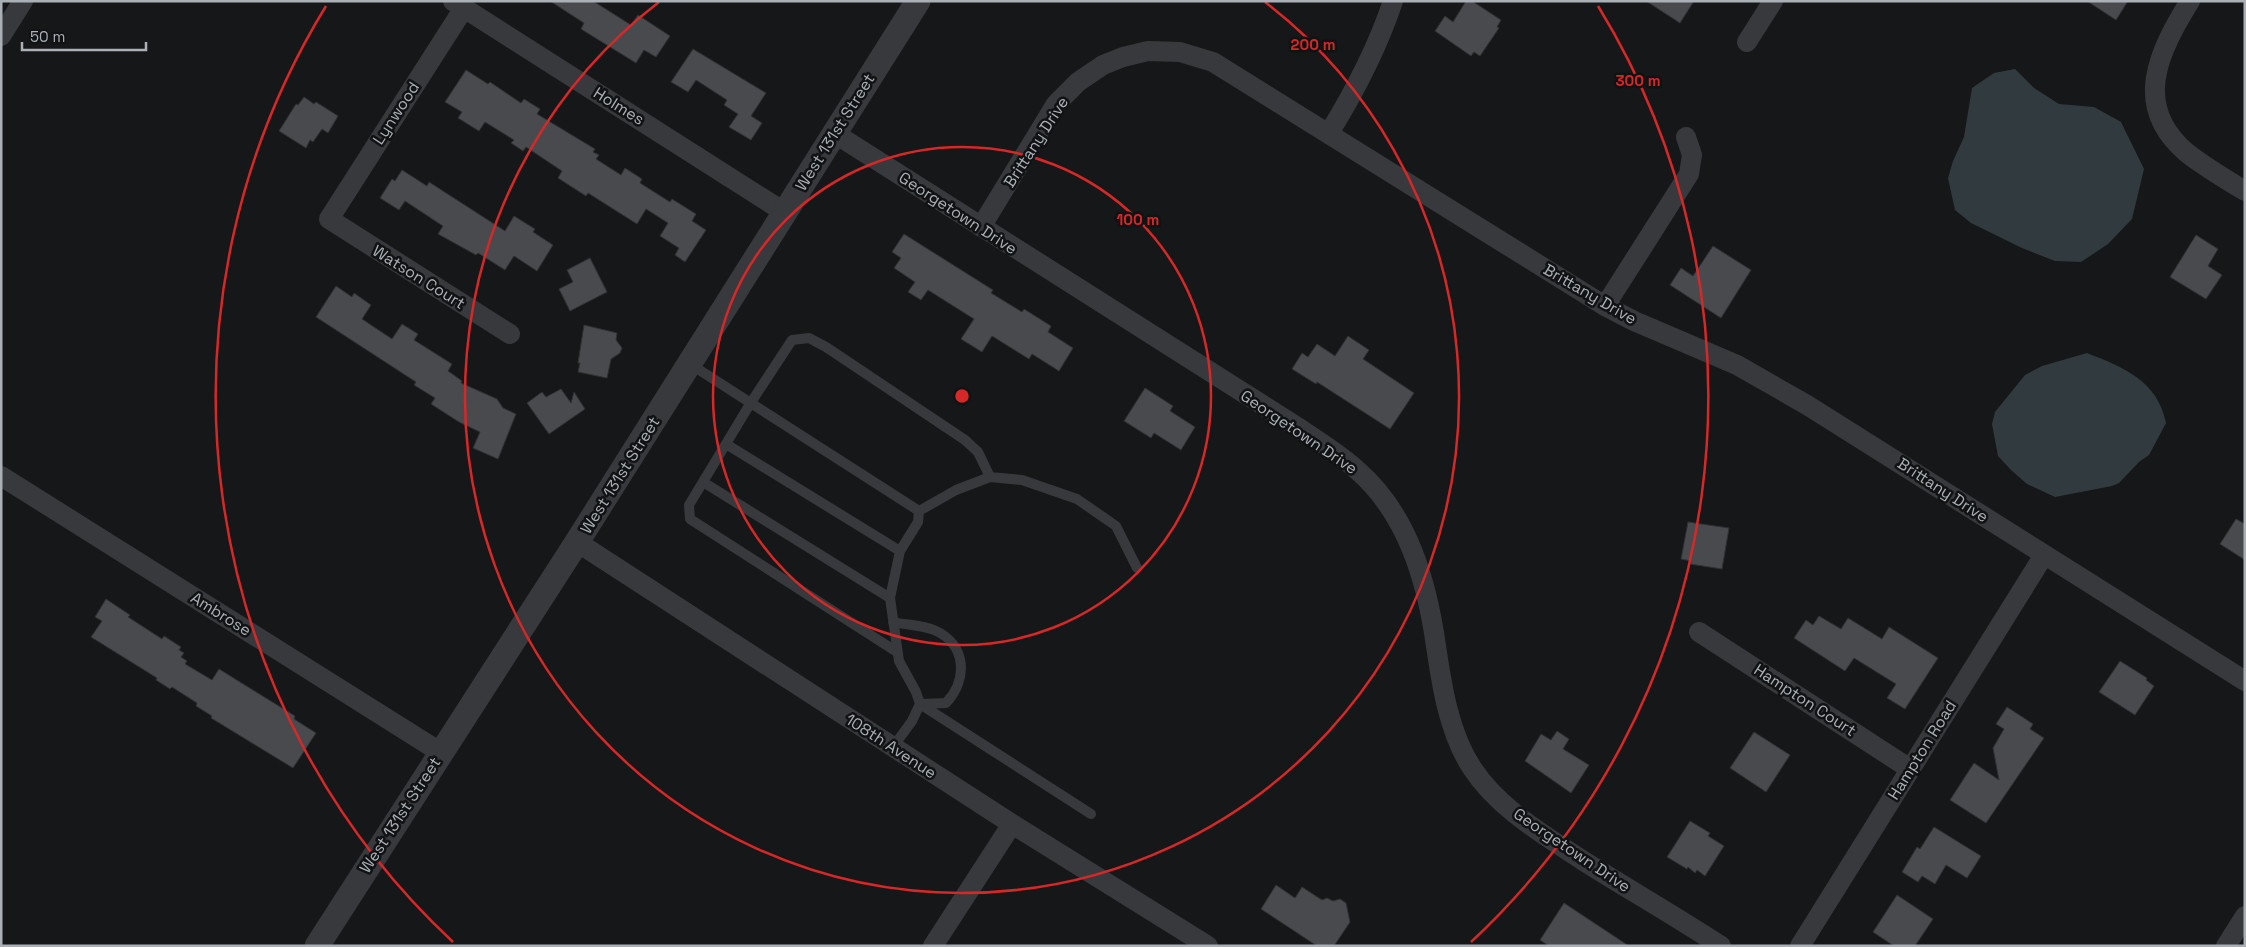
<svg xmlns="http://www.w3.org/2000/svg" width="2246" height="947" font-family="'Space Grotesk',sans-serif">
<rect width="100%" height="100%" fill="#161718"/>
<path fill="#313b3f" d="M2015 69 2034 88 2059 104 2094 107 2121 122 2144 169 2132 219 2108 244 2081 262 2055 261 2022 248 1971 223 1955 210 1948 178 1953 161 1964 137 1972 88 1994 73Z
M2087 353C2123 367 2158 381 2166 423L2149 455 2139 462 2119 483 2112 486 2055 497 2027 484 2011 470 1998 456 1992 424 1995 412 2025 375 2042 366Z"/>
<path fill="#484a4d" stroke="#303134" d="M550 1H593L631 25 638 15 670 36 656 57 644 50 636 63 581 29 584 23Z
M1466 1H1472L1501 20 1497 27 1499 28 1480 56 1474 52 1471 56 1435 31 1445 16 1453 22Z
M1646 1H1694L1680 23Z
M2087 1H2128L2116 20Z
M693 49 766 93 751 116 762 123 751 140 729 127 738 114 724 105 727 100 696 80 688 92 671 82Z
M466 70 488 84 490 82 521 103 524 99 540 109 537 114 595 149 593 152 599 155 596 159 621 175 625 168 642 179 640 183 670 202 672 199 696 214 692 221 706 230 685 262 675 255 679 248 660 236 668 223 646 209 637 224 588 193 586 196 558 178 562 171 526 147 523 151 511 143 514 140 485 122 479 131 458 118 462 112 445 102Z
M304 97 314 104 316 102 338 116 328 133 322 129 313 142 310 140 306 148 279 131 296 104 298 105Z
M402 170 427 186 429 182 505 231 514 216 535 229 533 232 553 245 537 271 514 256 505 270 478 253 476 255 438 234 443 226 405 201 399 210 380 198 392 179 395 181Z
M904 234 993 290 991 293 1022 312 1024 309 1051 326 1048 332 1073 348 1059 371 1032 354 1029 359 992 336 982 352 961 339 974 319 928 290 921 300 908 292 915 282 894 268 901 258 892 252Z
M2196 235 2218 249 2208 266 2222 275 2206 299 2170 277Z
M1713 246 1751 270 1721 318 1670 285 1681 268 1693 276Z
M590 258 607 292 570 311 559 289 573 282 567 270Z
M336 286 352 297 354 293 371 305 362 319 392 339 402 324 418 334 414 340 452 364 448 371 462 381 461 383 497 399 503 408 516 414 498 459 473 448 480 432 459 422 431 404 435 398 414 385 416 382 316 317Z
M584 325 617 333 616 340 622 348 620 353 611 359 607 378 578 372 580 363H578Z
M1348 336 1369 350 1363 359 1414 393 1390 429 1317 382 1316 384 1292 369 1302 353 1308 357 1317 344 1335 356Z
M1145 388 1173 406 1170 411 1195 427 1181 450 1154 433 1151 438 1124 421Z
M561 389 571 403 574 392 585 409 549 434 527 403 542 392 546 397Z
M2236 519 2245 524V560L2220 544Z
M1688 522 1729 528 1722 569 1690 564 1691 561 1681 559Z
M106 599 130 615 128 617 162 639 164 636 181 647 179 650 184 653 181 657 187 661 185 664 212 680 219 669 295 716 294 719 316 733 293 768 211 718 212 716 196 706 197 703 172 687 170 689 156 680 157 678 91 637 102 621 95 617Z
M1819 616 1841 629 1848 618 1882 639 1889 627 1938 658 1905 709 1887 698 1896 684 1854 658 1845 671 1794 638 1806 620 1813 625Z
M2120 661 2147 678 2146 680 2154 686 2135 715 2099 692Z
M2007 707 2033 724 2030 729 2044 738 1986 823 1950 800 1974 763 1999 780 1993 748 2004 729 1996 724Z
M1557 731 1569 739 1563 749 1589 765 1571 793 1525 761 1541 734 1551 740Z
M1754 732 1790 755 1766 792 1730 768Z
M1690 821 1710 833 1708 836 1724 846 1705 876 1697 870 1695 873 1688 867 1687 869 1667 857Z
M1934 827 1981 856 1967 878 1946 865 1935 884 1922 876 1918 882 1902 872 1917 847 1920 849Z
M1276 885 1295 898 1302 887 1322 900 1327 898 1333 901 1340 899 1346 903 1350 922 1334 946H1317L1261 909Z
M1897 895 1933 919 1915 946H1894L1873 932Z
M1564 903 1629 946H1549L1540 940Z"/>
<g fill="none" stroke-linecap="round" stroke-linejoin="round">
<path stroke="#38393c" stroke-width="10" d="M690 364 919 511 918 522 900 551 890 598 899 661 916 692 920 704 912 721 893 747
M726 444 900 551
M703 482 890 598
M919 511 956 490 990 477 1022 480 1077 499 1116 526 1137 568
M893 622C906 625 922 625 934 630 967 644 968 680 946 703L922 704
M897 652 690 519 689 505 750 404 792 340 809 338 826 347 965 440 978 452 990 477
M920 704 1091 814"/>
<path stroke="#38393c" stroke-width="20" d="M453 1 784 212
M2190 1C2159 51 2131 106 2187 153 2205 167 2225 179 2245 191
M464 8 329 219 510 334
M1 36 23 1
M1747 42 1773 1
M834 133 1302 430C1321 443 1341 455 1357 470 1408 514 1427 582 1436 646 1442 687 1449 733 1472 768 1499 809 1543 834 1582 860 1628 889 1675 916 1721 946
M1329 133C1355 91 1377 49 1393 1
M981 227 1056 104 1078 82 1103 65 1123 57 1148 51 1180 52 1213 62 1605 306 1634 321 1737 365 1807 405 2245 681
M1605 306 1689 174 1692 155 1686 137
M1 476 440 752
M577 542 1012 824 1208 946
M1699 632 1910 769
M933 946 1012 824
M1800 946 2044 555
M2226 946 2245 916"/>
<path stroke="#38393c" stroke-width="25" d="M317 946 577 542 918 1"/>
</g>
<g fill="none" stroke="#d62828" stroke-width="2.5">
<circle cx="962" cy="396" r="249"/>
<path d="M1265 2A497 497 0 1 1 659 2"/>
<path d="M453 942A746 746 0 0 1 326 6M1598 6A746 746 0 0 1 1471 942"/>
</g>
<g text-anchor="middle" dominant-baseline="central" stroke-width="5" stroke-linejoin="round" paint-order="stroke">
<g font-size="16" fill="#aab0b6" stroke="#111213">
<text transform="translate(619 106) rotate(32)">Holmes</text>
<text transform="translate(396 113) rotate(-57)">Lynwood</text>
<text transform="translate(835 132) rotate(-58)">West 131st Street</text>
<text transform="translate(1036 142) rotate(-57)">Brittany Drive</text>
<text transform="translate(958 213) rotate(33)">Georgetown Drive</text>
<text transform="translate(419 277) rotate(32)">Watson Court</text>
<text transform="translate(1590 294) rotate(30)">Brittany Drive</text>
<text transform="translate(1299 432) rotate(34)">Georgetown Drive</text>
<text transform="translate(620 475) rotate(-58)">West 131st Street</text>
<text transform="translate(1943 490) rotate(33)">Brittany Drive</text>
<text transform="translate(221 614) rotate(32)">Ambrose</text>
<text transform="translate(1805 700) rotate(33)">Hampton Court</text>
<text transform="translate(891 746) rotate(33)">108th Avenue</text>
<text transform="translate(1922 750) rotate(-58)">Hampton Road</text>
<text transform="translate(400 815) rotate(-57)">West 131st Street</text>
<text transform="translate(1572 850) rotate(34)">Georgetown Drive</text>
</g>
</g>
<circle cx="962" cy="396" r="8" fill="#d62828" stroke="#111213" stroke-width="2.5"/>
<g font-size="15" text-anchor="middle" font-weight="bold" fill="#d62828" stroke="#111213" stroke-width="5" stroke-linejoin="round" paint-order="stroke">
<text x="1313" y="50">200 m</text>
<text x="1638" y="86">300 m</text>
<text x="1138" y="225">100 m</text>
</g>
<rect width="2246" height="947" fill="none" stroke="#aab0b6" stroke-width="5"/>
<path d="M22 42v8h124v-8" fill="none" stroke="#aab0b6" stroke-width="2.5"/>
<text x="30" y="42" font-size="15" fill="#aab0b6" stroke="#111213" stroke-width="4" paint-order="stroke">50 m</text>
</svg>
